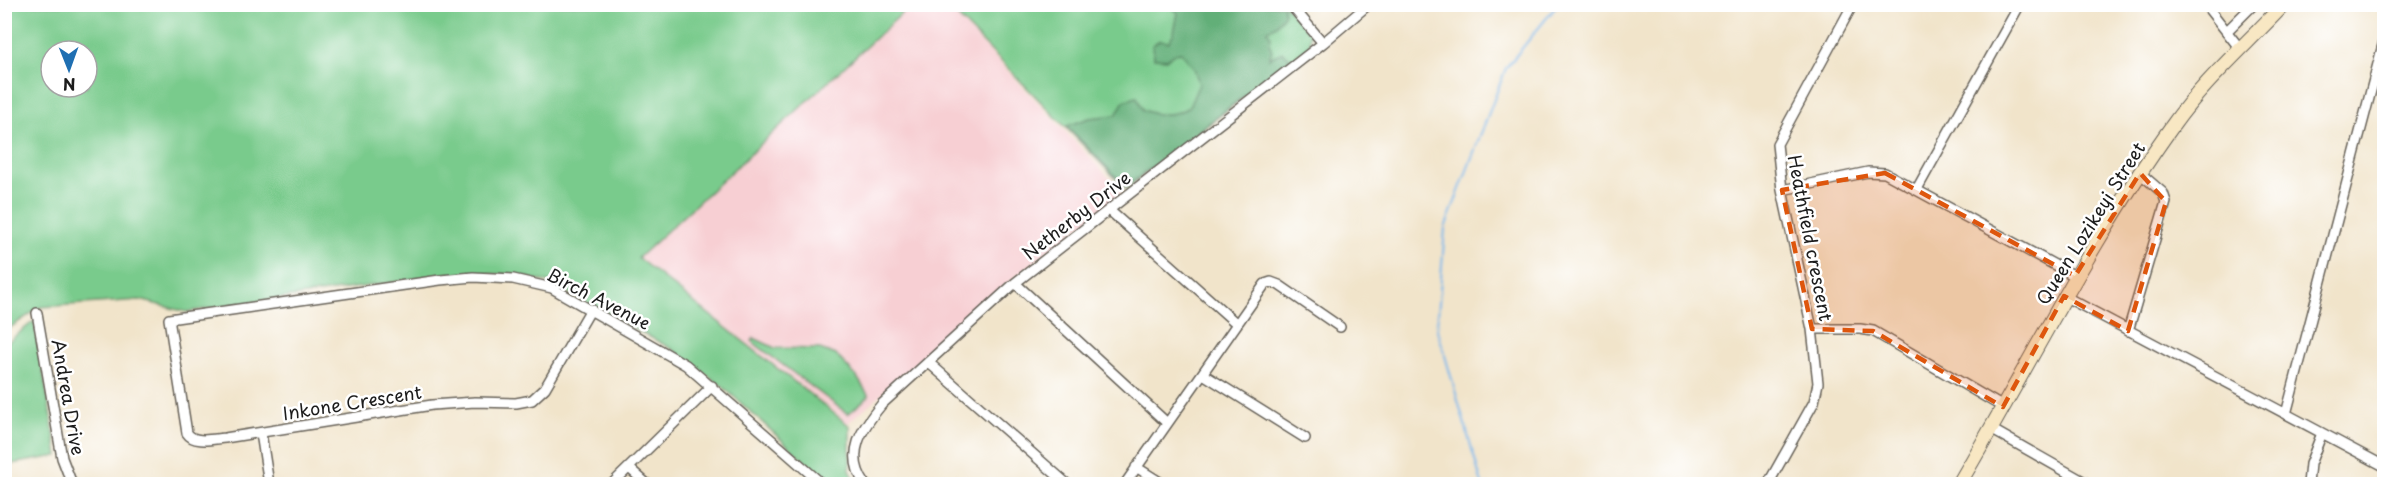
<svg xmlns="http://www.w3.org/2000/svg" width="2389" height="489" font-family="'Playpen Sans',sans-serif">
<rect width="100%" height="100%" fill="#fff"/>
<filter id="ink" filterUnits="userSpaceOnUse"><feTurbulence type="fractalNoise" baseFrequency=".0167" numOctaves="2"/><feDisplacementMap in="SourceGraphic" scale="12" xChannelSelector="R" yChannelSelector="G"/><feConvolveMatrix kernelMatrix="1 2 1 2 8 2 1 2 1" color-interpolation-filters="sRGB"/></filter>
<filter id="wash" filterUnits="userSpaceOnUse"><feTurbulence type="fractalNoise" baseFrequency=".008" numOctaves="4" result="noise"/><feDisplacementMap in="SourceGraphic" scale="24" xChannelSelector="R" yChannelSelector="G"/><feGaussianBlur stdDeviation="1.35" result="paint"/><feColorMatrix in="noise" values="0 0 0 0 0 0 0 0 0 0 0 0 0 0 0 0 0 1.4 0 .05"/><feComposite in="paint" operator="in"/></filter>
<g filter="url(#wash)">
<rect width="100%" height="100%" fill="#f1e4ca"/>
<path fill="#f7cfd3" d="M912 5H945L1123 192 1012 280 848 423 639 258Z"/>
<path fill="#79cb8c" stroke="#4a7454" stroke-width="1.5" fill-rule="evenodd" d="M5 5H911L638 258 850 426V470L857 484H830L722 386 672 349 550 283 513 274H452L186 312 140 300 41 307 5 331ZM51 51H87V87H51Z
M946 5H1285L1310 33V46L1126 189Z
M34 321 58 456 5 465V344Z
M754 338 775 348 820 349 836 355 857 377 869 396 848 414 751 341Z"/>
<path fill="#62af78" stroke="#3f664a" stroke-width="1.5" d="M1169 5H1283L1284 15 1276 25 1267 31 1271 36 1269 43 1272 51 1269 58 1283 52 1289 57V61L1126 187 1067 126 1089 118 1116 115 1124 101 1137 97 1143 110C1158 116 1174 116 1189 107L1199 84 1194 68 1181 52 1175 53 1167 59 1154 58 1153 44 1160 40 1169 42 1174 32 1178 13Z"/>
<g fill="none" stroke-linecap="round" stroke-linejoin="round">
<path stroke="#79b7ec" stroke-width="2" d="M1482 484 1437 328 1445 228 1506 68 1558 4"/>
</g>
</g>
<g filter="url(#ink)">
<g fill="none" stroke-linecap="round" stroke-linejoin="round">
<g stroke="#676259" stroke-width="12">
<path id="street" d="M1290 4 1323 43
M2205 4 2241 50
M2227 31 2254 4
M1917 189 2020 4
M1782 190 1868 172 1885 173 2075 276
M1109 210 1237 324
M1015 283 1167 423
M2064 296 2384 466
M591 309 545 388 532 400 516 403 475 402 432 405 225 438C213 439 194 444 187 433L169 319 440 280 473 277 513 279 552 288 686 365 822 484
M37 313 62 458 72 484
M1812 329H1860L1873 331 2003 407
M2128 331 2166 202 2163 193 2140 173
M928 362 1067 484
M1203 374 1305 438
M2286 414 2384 41
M1991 429 2088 484
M261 433 269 484
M1136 467 1163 484
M629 468 647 484
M612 484 712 386
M865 484C844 454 862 428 882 404L1015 283 1323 43 1369 4
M1125 484 1265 284 1271 282 1279 285 1340 327
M1768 484 1814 402 1818 383 1812 329 1782 190 1777 144 1853 4
M2308 484 2310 464 2322 433"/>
</g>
<g stroke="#676259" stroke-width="16">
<path id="secondary" d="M1959 484C2030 364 2091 239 2173 125 2204 81 2247 44 2284 4"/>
</g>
<use href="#street" stroke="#fff" stroke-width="9"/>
<use href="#secondary" stroke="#f8e7c3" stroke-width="14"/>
</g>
</g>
<path fill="#de560d" fill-opacity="0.2" stroke="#de560d" stroke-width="4.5" stroke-dasharray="12 8" stroke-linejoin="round" d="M1885 173 2075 276 2140 173 2166 202 2128 331 2064 296 2003 407 1873 331 1812 329 1782 190Z"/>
<g text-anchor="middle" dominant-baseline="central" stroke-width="5" stroke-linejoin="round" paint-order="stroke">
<g font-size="18" fill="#1c1c1c" stroke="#fff">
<text transform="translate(1076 215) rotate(-38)">Netherby Drive</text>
<text transform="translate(2090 223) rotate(-58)">Queen Lozikeyi Street</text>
<text transform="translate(1811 238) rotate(79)">Heathfield crescent</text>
<text transform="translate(599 298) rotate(27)">Birch Avenue</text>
<text transform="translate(69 397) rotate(80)">Andrea Drive</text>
<text transform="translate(352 402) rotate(-9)">Inkone Crescent</text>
</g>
</g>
<rect width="2389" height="489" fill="none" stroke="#fff" stroke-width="24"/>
<g transform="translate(69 69) rotate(179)"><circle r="28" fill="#ffffff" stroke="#a4a4a4" stroke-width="1.5"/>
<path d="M0-4.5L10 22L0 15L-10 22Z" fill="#1f6fb2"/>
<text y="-9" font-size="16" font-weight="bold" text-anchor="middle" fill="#1c1c1c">N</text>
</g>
</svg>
